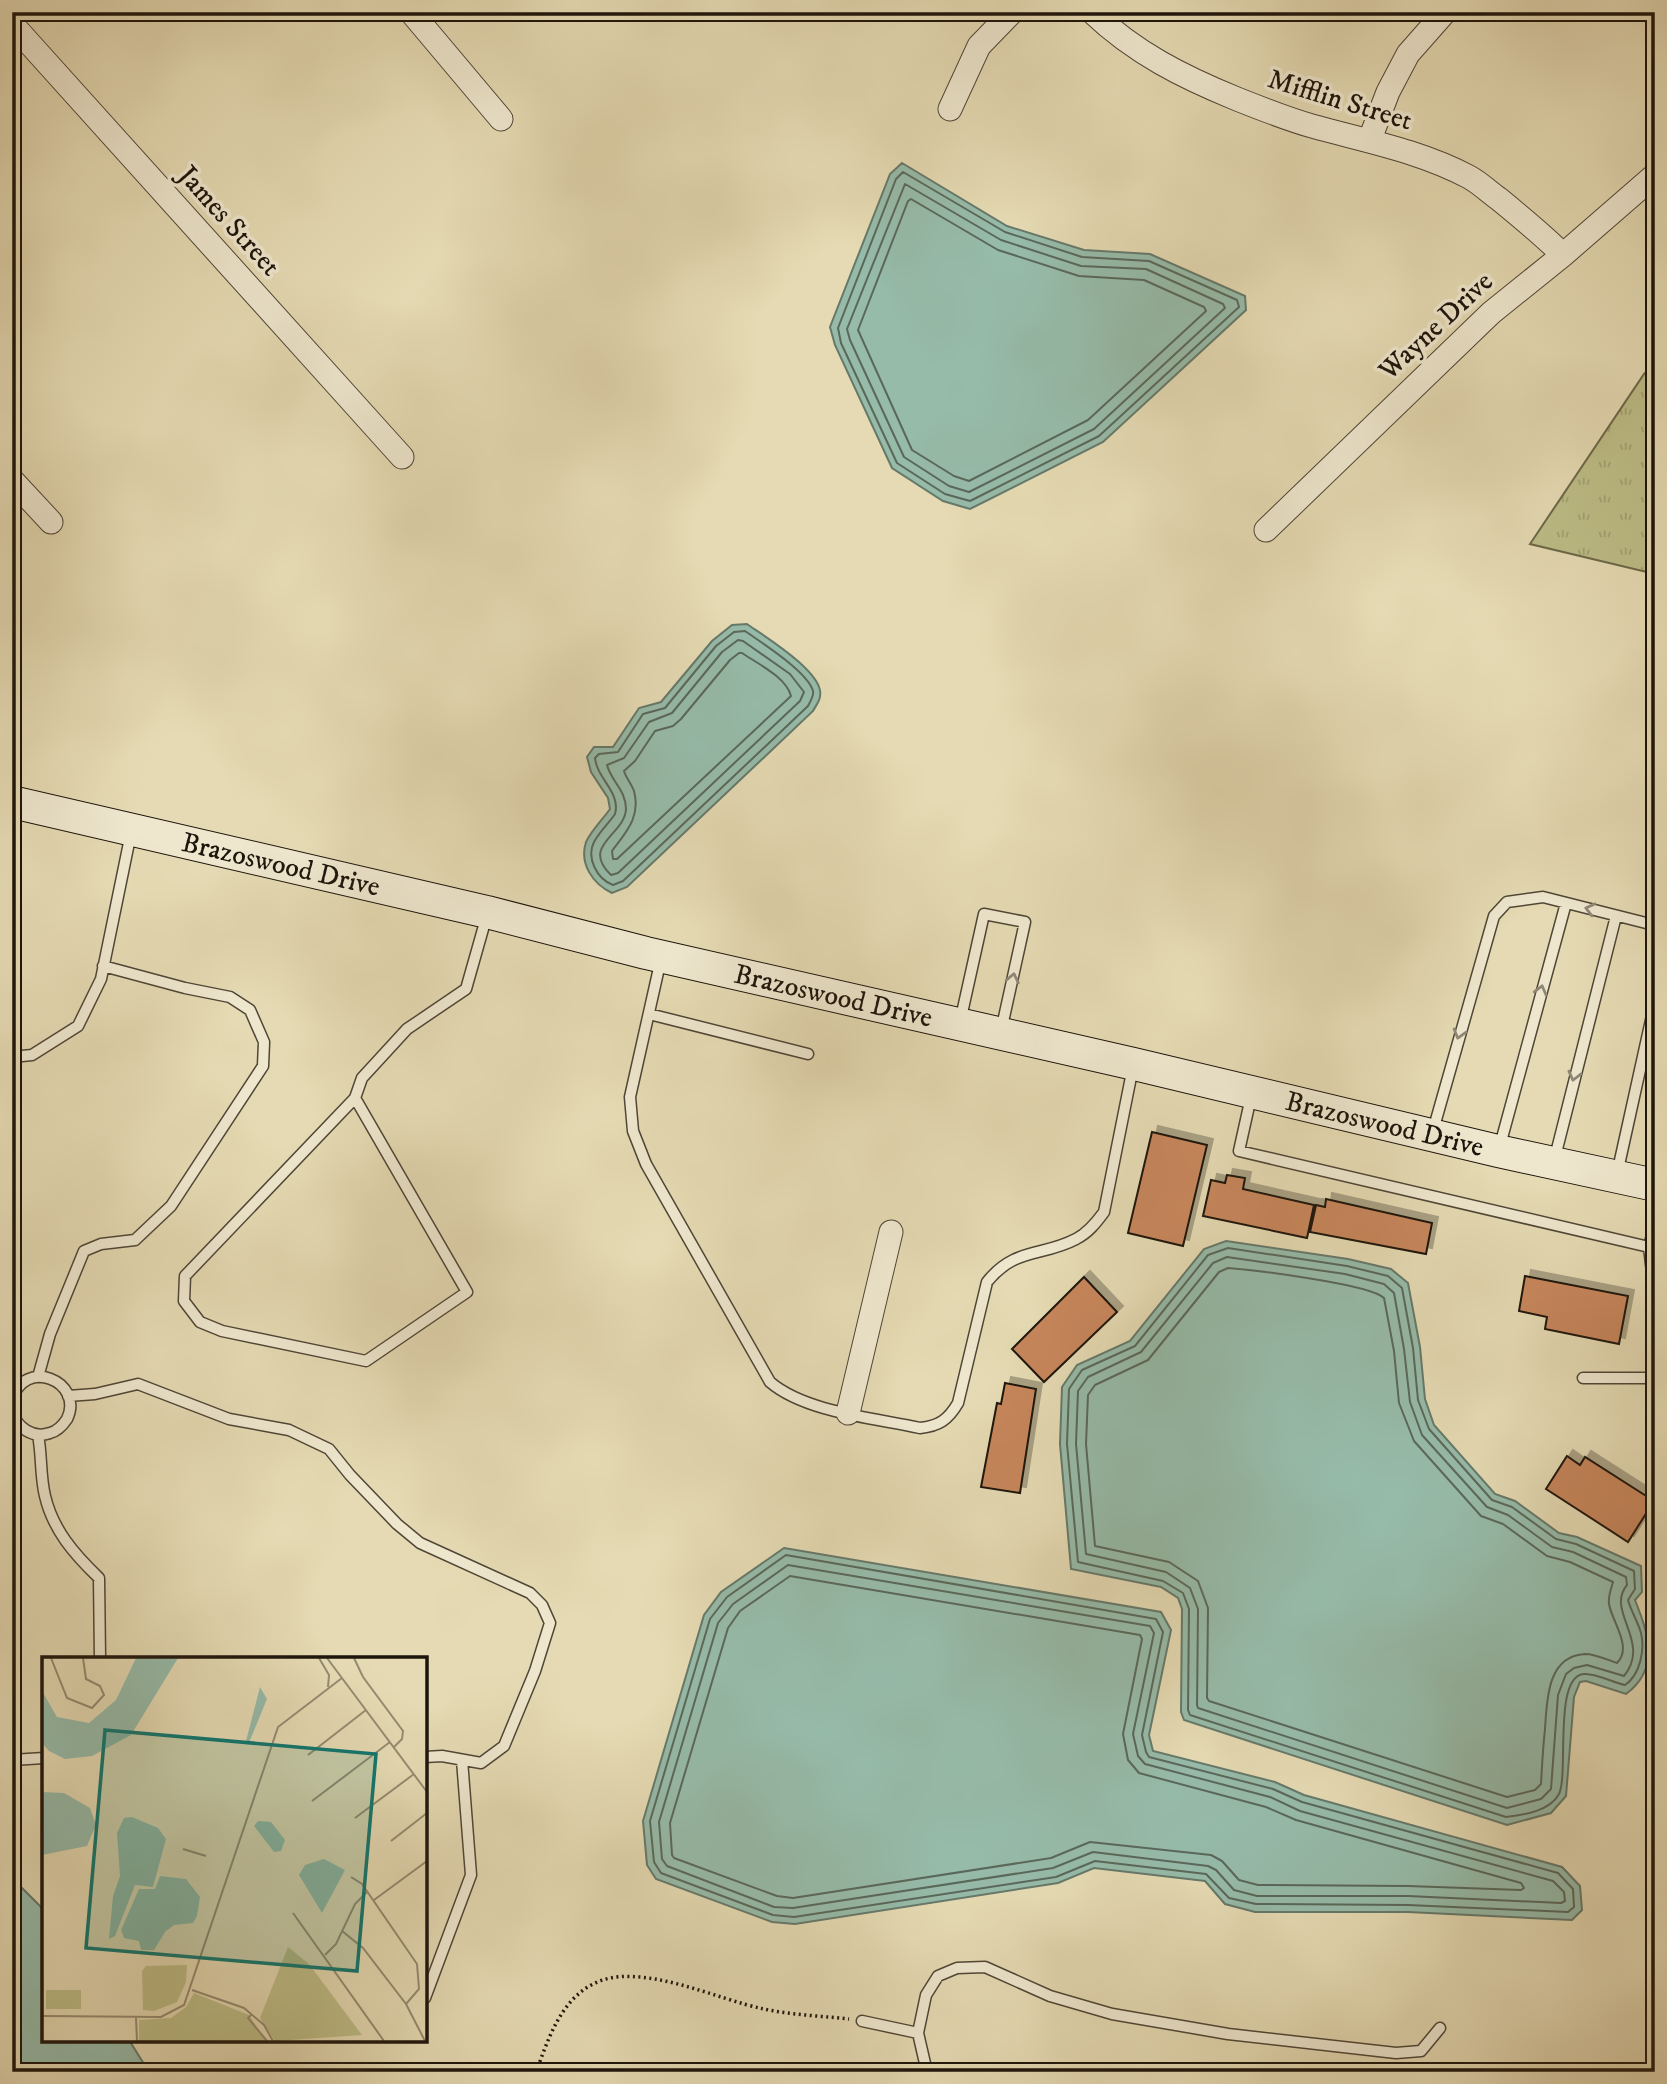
<svg xmlns="http://www.w3.org/2000/svg" width="1667" height="2084" font-family="'IM FELL DW Pica',serif">
<defs>
<pattern id="grass-tufts" width="24" height="20" patternUnits="userSpaceOnUse" patternTransform="scale(1.75)"><rect width="24" height="20" fill="#bdbd87"/><path d="M3 7l-1-3M5 7V3M7 7l1-3M15 17l-1-3M17 17v-4M19 17l1-3" fill="none" stroke="#a2a273"/></pattern>
<filter id="shadow"><feDropShadow dx="6" dy="-6" stdDeviation="0" flood-color="#0004"/></filter>
</defs>
<rect width="100%" height="100%" fill="#e5dab3"/>
<filter id="stains"><feTurbulence type="fractalNoise" baseFrequency=".00286" numOctaves="4"/><feColorMatrix values="0 0 0 0 .2 0 0 0 0 .09 0 0 0 0 .02 0 0 0 .5 -.17"/></filter>
<radialGradient id="worn" r=".72"><stop offset=".6" stop-color="#630" stop-opacity="0"/><stop offset="1" stop-color="#630" stop-opacity=".3"/></radialGradient>
<path fill="url(#grass-tufts)" stroke="#6d694a" stroke-width="2" d="M1655 364V574L1530 544 1644 374Z"/>
<path fill="#96bba9" stroke="#66796a" stroke-width="2" d="M902 163 1007 226 1084 250 1150 254 1245 296 1246 310 1103 442 970 509 943 501 892 468 835 345 830 327 890 174Z
M747 624C764 636 825 673 820 696 820 701 815 707 813 711L627 887 612 893C593 884 579 864 586 842 591 831 603 819 610 809L608 798 591 772 587 757 594 747H613L639 708 661 702 712 641 732 625Z
M1226 1241 1348 1259 1391 1269 1408 1283 1420 1347 1425 1399 1434 1425 1495 1494 1515 1501 1559 1533 1577 1537 1641 1566 1642 1592 1635 1600C1648 1633 1661 1668 1626 1694L1586 1681 1580 1682 1574 1697 1566 1796 1551 1813 1507 1825 1184 1720 1181 1712 1182 1609 1178 1598 1161 1587 1071 1569 1060 1444 1062 1387 1077 1365 1130 1341 1204 1249Z
M784 1548 1161 1612 1171 1630 1149 1735 1153 1751 1275 1782 1304 1795 1562 1867 1580 1886 1582 1910 1572 1920 1408 1912H1255L1225 1904 1205 1881 1094 1868 1058 1883 795 1924 772 1922 656 1879 647 1865 643 1821 704 1615 721 1592Z
M12 1878 44 1910V2040H129L149 2072H12Z"/>
<g fill="none" stroke-linecap="round" stroke-linejoin="round">
<path stroke="#5a685a" stroke-width="2" d="M903 172 1005 232 1082 257 1149 261 1237 300 1239 307 1099 436 970 501 945 494 897 463 841 343 838 328 896 179Z
M905 184 1001 240 1081 266 1146 269 1223 304 1225 308 1094 429 969 492 949 486 904 457 850 340 847 329Z
M911 199 998 250 1079 276 1144 280 1204 307 1206 311 1088 420 969 481 954 476 912 450 858 330 908 201Z
M745 631C762 643 808 672 813 691 814 696 810 702 808 706L623 881 613 885C597 879 586 858 594 842 599 832 609 823 615 814 621 792 597 779 595 758L599 754 618 752 643 714 665 708 716 646 734 632Z
M738 640 743 641 790 674 804 692 800 701 618 873 611 875C580 845 625 835 626 809 626 790 611 781 607 765L624 758 649 722 672 713 722 652Z
M739 653H742C758 664 786 677 791 696L617 859H613L612 851C626 832 641 817 634 791 631 783 626 778 624 771L635 761 655 731 673 726 681 719 730 660Z
M1228 1248 1347 1266 1388 1276 1402 1288 1413 1348 1418 1400 1429 1429 1492 1500 1512 1507 1556 1539 1576 1544 1634 1571 1635 1589 1628 1600C1631 1611 1638 1622 1641 1633 1645 1650 1640 1675 1625 1685 1613 1683 1597 1673 1584 1674 1553 1676 1569 1773 1559 1794 1550 1811 1524 1815 1506 1817L1190 1715 1188 1710 1189 1609 1183 1593 1163 1581 1078 1562 1067 1444 1069 1389 1082 1370 1135 1346 1208 1255Z
M1227 1257 1345 1274 1384 1284 1394 1293 1404 1349 1410 1402 1422 1435 1487 1507 1508 1515 1552 1547 1573 1552 1626 1577 1627 1585C1605 1611 1652 1642 1624 1676L1587 1665 1574 1668 1566 1674 1558 1695 1551 1789 1541 1799 1507 1808 1198 1708 1197 1705 1198 1609 1190 1588 1166 1572 1086 1554 1076 1444 1078 1391 1088 1377 1141 1352 1213 1263Z
M1228 1268C1253 1270 1370 1284 1384 1298L1394 1351 1399 1403 1414 1441 1481 1516 1503 1524 1547 1556 1570 1562 1613 1582C1611 1589 1608 1596 1609 1604 1612 1622 1633 1647 1617 1663 1607 1660 1596 1654 1585 1654 1547 1656 1547 1700 1545 1729 1543 1747 1542 1765 1541 1784L1535 1790 1507 1797 1209 1701 1207 1698 1208 1608 1198 1581 1169 1562 1095 1546 1086 1444 1088 1395 1095 1385 1148 1360 1219 1272Z
M786 1555 1156 1619 1163 1632 1142 1735 1146 1752 1149 1757 1273 1789 1302 1802 1558 1873 1573 1889 1574 1907 1568 1912 1408 1905 1256 1904 1229 1898 1206 1874 1095 1861 1056 1877 794 1917 773 1915 661 1873 654 1862 650 1821 710 1619 727 1597Z
M788 1565 1150 1626 1154 1633 1133 1734 1138 1756 1145 1764 1270 1797 1300 1811 1553 1881 1564 1892 1565 1901 1561 1903 1408 1896H1257L1234 1890 1216 1870 1208 1866 1093 1852 1053 1868 793 1908 774 1907 667 1866 662 1859 659 1822 718 1623 733 1604Z
M790 1576 1140 1635 1142 1639 1123 1734 1128 1760 1139 1773 1266 1807 1296 1820 1521 1883 1524 1888 1521 1890 1408 1886 1258 1885 1239 1880 1222 1861 1211 1855 1090 1842 1051 1858 793 1898 777 1896 674 1858 672 1855 670 1823 728 1628 740 1611Z"/>
</g>
<path fill="#c7865b" stroke="#1d150c" stroke-width="2" filter="url(#shadow)" d="M1152 1132 1207 1145 1183 1246 1128 1233Z
M1227 1175 1245 1178 1243 1189 1314 1205 1307 1238 1203 1216 1211 1180 1225 1183Z
M1326 1199 1432 1223 1426 1254 1310 1232 1316 1205 1325 1207Z
M1525 1276 1628 1296 1619 1344 1545 1329 1547 1317 1519 1311Z
M1084 1277 1117 1312 1044 1382 1012 1349Z
M1005 1383 1036 1389 1020 1493 981 1487 997 1403 1001 1404Z
M1567 1456 1580 1465 1585 1457 1654 1501 1628 1542 1546 1489Z"/>
<g fill="none" stroke-linecap="round" stroke-linejoin="round">
<g stroke="#4f4636" stroke-width="13">
<path id="lane" d="M661 959 630 1097 633 1131 646 1164 770 1382C805 1412 874 1418 920 1428 939 1426 948 1420 958 1403L987 1282C1015 1247 1042 1257 1076 1239 1088 1233 1096 1223 1104 1212L1133 1067
M649 1014 808 1054
M960 1022 984 914 1025 922 1001 1031
M12 1057 32 1055 78 1026 101 979 131 833
M1251 1097 1239 1151 1649 1247
M355 1098 185 1276 184 1301 200 1322 222 1331 366 1361 467 1292 355 1098 362 1078 407 1029 466 989 487 915
M1432 1134 1494 916 1507 902 1543 897 1650 924 1655 929
M1499 1149 1566 903
M1554 1161 1616 916
M1617 1174 1655 1002
M1655 1223 1649 1247 1655 1298
M38 1377 50 1334 84 1251 101 1244 135 1240 171 1206 263 1066 264 1042 250 1010 230 997 185 988 103 966
M1583 1378H1655
M68 1396 95 1394 138 1384 229 1419 289 1430 329 1449 350 1475 397 1524 420 1543 530 1593 542 1605 550 1623 535 1671 504 1746 481 1763 442 1756 425 1757
M12 1401C23 1356 85 1381 67 1419 63 1425 58 1431 50 1433 33 1439 17 1428 12 1411
M38 1435C42 1455 40 1476 45 1496 53 1530 74 1554 99 1578L100 1659
M12 1760 44 1758
M425 1998 471 1875 462 1760
M862 2021 918 2033 927 2072
M918 2033 926 1995 938 1976 957 1968 985 1967 1050 1996 1112 2014 1228 2034 1396 2053 1421 2051 1440 2028"/>
</g>
<g stroke="#4f4636" stroke-width="25">
<path id="street" d="M411 12 501 119
M1092 12C1135 53 1183 77 1237 99 1262 109 1287 119 1312 126 1366 141 1420 151 1469 177 1480 183 1489 192 1499 199 1521 217 1543 235 1563 255
M12 24 402 457
M950 109 979 46 1012 12
M1370 139 1388 92 1408 54 1445 12
M12 480 51 522
M1266 530 1491 313 1563 255 1655 175
M848 1413 891 1232"/>
</g>
<g stroke="#1d150c" stroke-width="34">
<g id="secondary">
<path id="s1" d="M12 802 487 912 646 953 1134 1064 1498 1151 1655 1185"/>
</g>
</g>
<path stroke="#1d150c" stroke-width="3.5" stroke-dasharray="2 3.5" stroke-linecap="butt" d="M536 2072C548 2040 560 2001 593 1984 638 1960 718 2000 764 2009 792 2015 821 2016 849 2019"/>
<use href="#lane" stroke="#eee7ce" stroke-width="10"/>
<use href="#street" stroke="#eee7ce" stroke-width="23"/>
<use href="#secondary" stroke="#eee7ce" stroke-width="32"/>
</g>
<defs><path id="oneway-chevron" d="M-2-3.5L2.5 0L-2 3.5" fill="none" stroke-width="1.6" stroke-linecap="round" stroke-linejoin="round" transform="scale(1.75)"/></defs>
<g stroke="#908877">
<use href="#oneway-chevron" transform="translate(1590 909) rotate(-166)"/>
<use href="#oneway-chevron" transform="translate(1013 978) rotate(-78)"/>
<use href="#oneway-chevron" transform="translate(1541 990) rotate(-75)"/>
<use href="#oneway-chevron" transform="translate(1459 1034) rotate(106)"/>
<use href="#oneway-chevron" transform="translate(1574 1076) rotate(104)"/>
</g>
<g text-anchor="middle" dominant-baseline="central" stroke-width="7" stroke-linejoin="round" paint-order="stroke">
<g font-size="28" fill="#1d150c" stroke="#eee7ce">
<text transform="translate(1340 100) rotate(17)">Mifflin Street</text>
<text transform="translate(229 221) rotate(48)">James Street</text>
<text transform="translate(1436 326) rotate(-43)">Wayne Drive</text>
<text stroke="none"><textPath href="#s1" startOffset="276">Brazoswood Drive</textPath></text>
<text stroke="none"><textPath href="#s1" startOffset="844">Brazoswood Drive</textPath></text>
<text stroke="none"><textPath href="#s1" startOffset="1410">Brazoswood Drive</textPath></text>
</g>
</g>
<g transform="translate(42 1657)">
<rect width="385" height="385" fill="#e5dab3"/>
<path d="M246 290 267 307 320 378 233 384 218 361ZM152 336 207 358 224 384H97V363L129 361 144 350Z" fill="#bdbd87"/>
<path d="M145 308 144 325 135 345 112 354 101 353 100 314 104 309ZM4 333H39V352H4Z" fill="#bdbd87"/>
<path d="M94 1H136L89 78 50 99 23 102 7 94 0 86V34L15 60 47 66 74 43ZM218 30 225 42 206 88 204 84ZM0 135 22 136 48 151 54 168 45 189 0 198ZM90 160 116 171 124 182 111 230 93 228 73 279 67 282 71 239 78 219 75 176 82 161ZM216 164 229 165 243 183 239 194 232 195 212 169ZM282 202 303 213 280 256 257 218 263 208ZM118 219 144 222 158 240 155 259 151 266 132 268 123 275 112 293H99L97 284 82 281 79 273 97 232H113Z" fill="#96bba9"/>
<path fill="none" stroke="#958b70" stroke-width="2" d="M9 1 25 41 50 51 62 38 58 29 44 22 41 1M277 1 287 18 286 30M285 1 385 135M312 1 321 20 361 74 360 82 352 90M266 98 324 53M270 144 348 85M313 161 372 117M349 184 385 156M141 192 164 199M309 220 320 227 375 307 377 332 364 347M332 243 385 204M251 256 342 384M300 274 321 291 364 347 383 384M283 298 294 287 313 247 325 235M150 333 202 351 222 368 231 384M210 357 206 361 225 384M0 359 119 360 142 348 236 70 300 21M94 361 95 384"/>
<path fill="#0f766e" fill-opacity="0.15" stroke="#0f766e" stroke-width="3.5" d="M63 73 334 97 315 314 44 291Z"/>
<rect width="385" height="385" fill="none" stroke="#1d150c" stroke-width="3.5"/>
</g>
<rect width="1667" height="2084" fill="none" stroke="#e5dab3" stroke-width="42"/>
<rect x="14" y="14" width="1639" height="2056" fill="none" stroke="#1d150c" stroke-width="3.5"/>
<rect x="21" y="21" width="1625" height="2042" fill="none" stroke="#1d150c" stroke-width="2"/>
<rect width="100%" height="100%" filter="url(#stains)"/>
<rect width="100%" height="100%" fill="url(#worn)"/>
</svg>
